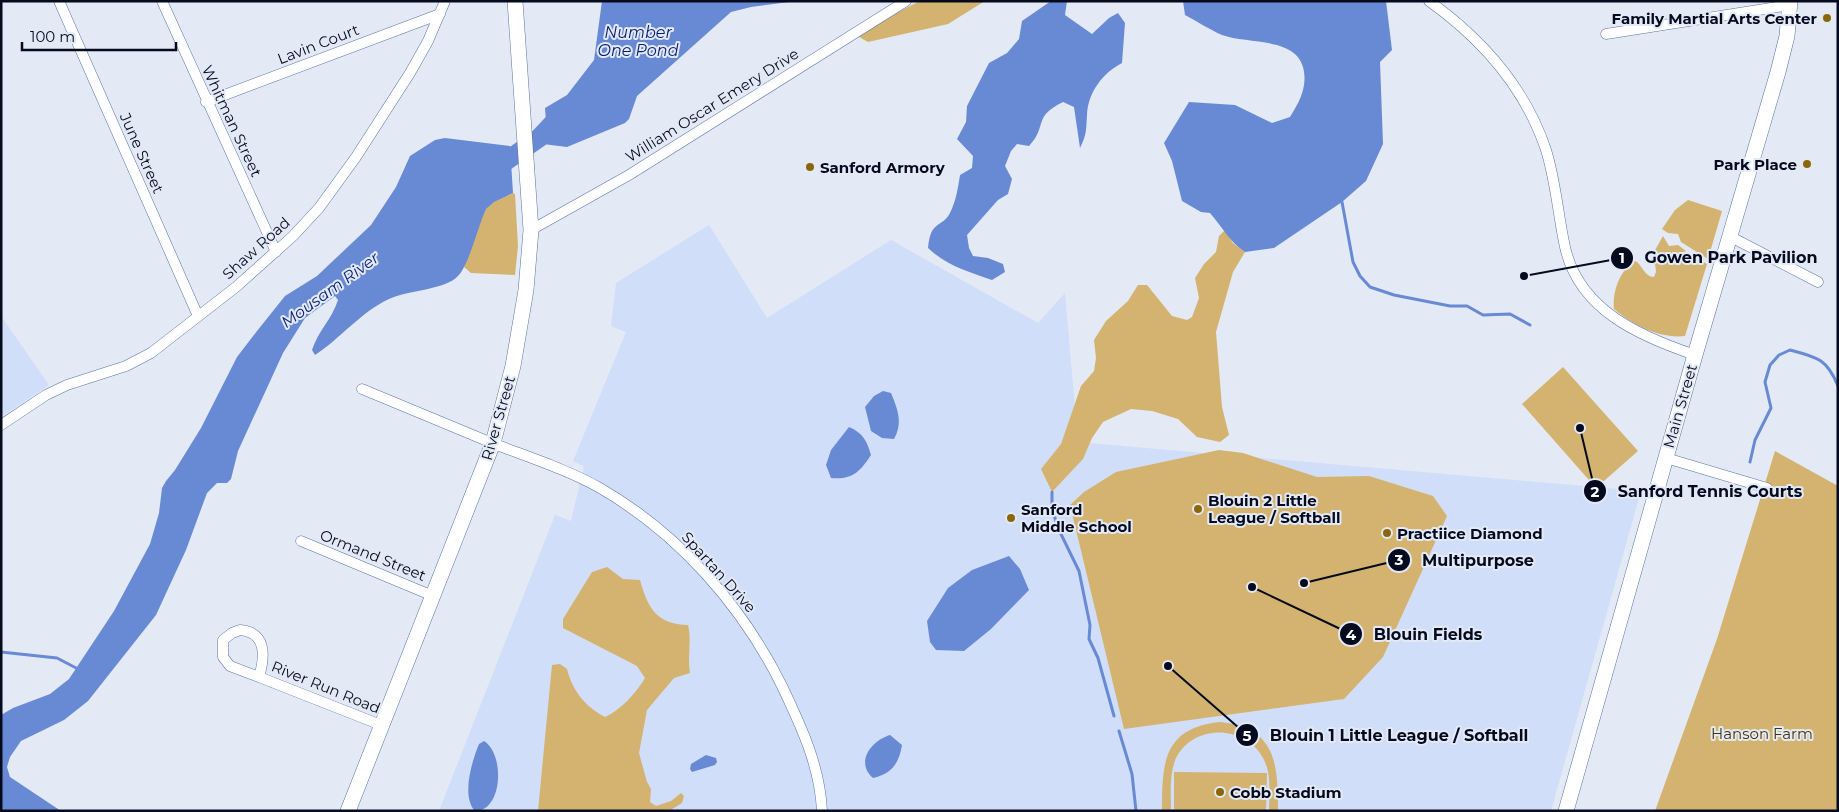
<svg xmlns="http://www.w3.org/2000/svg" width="1839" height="812" font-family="Montserrat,sans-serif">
<rect width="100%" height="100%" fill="#e3e9f5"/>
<path fill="#d1def9" d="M709 225 767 318 891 240 1038 323 1065 293 1078 442 1641 491 1551 811H439L555 515 571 521 584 466 573 461 626 332 611 326 616 283Z
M1 316 49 385 1 417Z"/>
<path fill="#d3b36f" d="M920 1H985L948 24 868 42 854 34Z
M513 193 515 194 518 246 515 275 471 273 464 267C471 247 475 213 494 202 500 198 507 196 513 193Z
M1688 200 1722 211 1708 259 1681 242 1678 234 1668 233 1662 229 1675 210Z
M1225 230 1233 243 1245 252 1233 272 1216 332 1222 407 1229 435 1220 442 1197 437 1178 419 1152 411 1131 409 1103 422 1092 438 1083 459 1052 492 1041 469 1061 444 1081 386 1094 371 1096 358 1094 340 1106 321 1128 301 1138 285H1147L1172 316 1187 320 1192 317 1199 298 1195 278 1204 264 1216 252 1219 236Z
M1663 236 1669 246 1678 245 1686 251 1664 259H1655L1654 252Z
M1688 253 1707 264 1685 336C1660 339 1633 325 1614 309 1612 292 1620 270 1635 261 1643 265 1644 277 1654 277L1656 272 1655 263Z
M1563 367 1638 451 1596 488 1522 404Z
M1219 450 1243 453 1317 477 1369 476 1433 496 1447 516 1383 657 1344 699 1124 729 1070 505 1084 492 1116 472Z
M1775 451 1838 486V811H1655L1717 639Z
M607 567 623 579 640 580C648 609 657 624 688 625 692 641 687 657 690 673L674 678 647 710 639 753 647 782 651 789 650 802 656 806 671 801 681 793 684 796 682 803 669 811H538L552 665 560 664 567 669C573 692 585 706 605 717 621 710 636 693 645 678L637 666 563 628V619L592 572Z
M1220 722C1276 727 1278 764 1278 811H1269C1269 793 1272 774 1263 758 1246 725 1194 723 1176 758 1169 774 1171 794 1171 811H1162C1162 763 1163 728 1220 722Z
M1174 772 1267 773 1266 811H1174Z"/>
<path fill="#688ad4" d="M602 1H797L751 7 731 12 637 96 629 119 625 123 567 147 543 144 539 138 538 126 546 121 545 108 567 95 594 60Z
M1051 1H1067L1065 15 1092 34 1109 18 1118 13 1125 23 1122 63C1103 73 1088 92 1087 115 1086 130 1087 134 1080 148L1074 107 1063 102C1032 117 1048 126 1029 146L1017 144 1011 151 1005 166 1012 179 1008 194 998 200 967 235 969 248 973 256 988 258 1003 264 1005 272 992 280C967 271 947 266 928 248 931 219 941 229 950 213 956 201 958 188 960 175L972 168 973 156 957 139 966 122 967 106 989 63 1007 53 1019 39 1022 21Z
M1183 1H1386L1392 50 1380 62 1383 144 1366 181 1342 202 1274 248 1245 252C1230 242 1222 227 1210 213L1201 212 1182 201 1172 161 1164 143 1189 102 1235 105 1272 123 1290 117C1300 101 1308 86 1303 67 1295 37 1246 44 1222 35 1210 30 1197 21 1185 15Z
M445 138 510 146 513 193 494 202 486 209C478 226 469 265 458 276 445 290 408 290 389 299 361 312 341 338 315 355L312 350C318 331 332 319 338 300L335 296 305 318 283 353 238 451 231 479 227 483H217L207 493 186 550 156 615 88 701 64 720 21 741 10 757 7 767 10 777 61 811H1V715L13 708 50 694 69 679 114 611 150 544 159 513 162 488 166 481 175 470 201 428 237 357 257 331 285 296 317 276 371 225 396 187 410 156 435 140Z
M883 391 891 393C898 410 903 423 894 439L882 438 871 431 865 407 874 396Z
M849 427C863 433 867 441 871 455 860 472 852 480 831 478L826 465 831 450Z
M1009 556 1020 569 1029 590 991 629 964 651 936 650 930 642 927 621 948 588 972 570Z
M890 735 902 745C899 764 891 774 873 778 855 762 871 741 890 735Z
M484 741C505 754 503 811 475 811 461 796 472 761 479 744Z
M706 755 716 758 717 762 715 765 692 772 690 769 691 764Z"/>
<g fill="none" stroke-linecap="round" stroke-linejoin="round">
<path stroke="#688ad4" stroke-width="3" d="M1342 202 1353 262 1360 276 1370 287 1394 295 1450 306H1467L1483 315 1510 314 1530 325
M1750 462 1755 440 1771 408 1765 382 1770 365 1779 355 1790 350C1817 357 1827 359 1838 386
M1052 492V508L1058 528 1079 571 1090 625 1089 639 1098 658 1114 716
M1 652 57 658 80 670
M1119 731 1132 774 1136 811"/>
<path stroke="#688ad4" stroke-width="19" d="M492 171 539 138 556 120"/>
<g stroke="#5b74a8" stroke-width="11">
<path id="street" d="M59 1 198 316
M162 1 276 252
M1429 1C1482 39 1525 87 1546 150 1556 182 1558 215 1565 247 1579 310 1639 336 1695 355
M1606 34 1790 5
M206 102 440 14
M531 230 629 175 906 1
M1729 236 1818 282
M362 389C405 407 448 425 492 443 528 457 566 469 600 488 678 533 742 605 782 686 801 726 820 766 822 811
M1 425 46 395 67 385 126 366 151 353 236 287 293 236 319 208 356 157 410 73 428 41 445 1
M1666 458 1767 488
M301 541 433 596
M240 630C267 632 265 657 259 677L230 666 223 657V640L232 633Z
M259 677 381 725"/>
</g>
<g stroke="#5b74a8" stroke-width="16">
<path id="secondary" d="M348 811 493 443 513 366 526 290 531 230 515 1
M1566 811 1695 355 1778 72 1787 36 1790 1"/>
</g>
<use href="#street" stroke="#fff" stroke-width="10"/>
<use href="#secondary" stroke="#fff" stroke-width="15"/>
</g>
<g fill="#8b6807" stroke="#e3e9f5" stroke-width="2">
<circle cx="1827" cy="18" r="5"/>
<circle cx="1807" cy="164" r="5"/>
<circle cx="810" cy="167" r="5"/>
<circle cx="1198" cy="509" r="5"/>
<circle cx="1011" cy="518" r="5"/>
<circle cx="1387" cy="533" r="5"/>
<circle cx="1220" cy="792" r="5"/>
</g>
<g text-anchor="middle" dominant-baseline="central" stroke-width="4" stroke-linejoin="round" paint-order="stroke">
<g font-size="15" font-weight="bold" fill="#040b1f" stroke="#e3e9f5" text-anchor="start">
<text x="1817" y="18" text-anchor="end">Family Martial Arts Center</text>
<text x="1797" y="164" text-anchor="end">Park Place</text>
<text x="820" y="167">Sanford Armory</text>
<text x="1208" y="500">Blouin 2 Little<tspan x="1208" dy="17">League / Softball</tspan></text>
<text x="1021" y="509">Sanford<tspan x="1021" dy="17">Middle School</tspan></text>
<text x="1397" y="533">Practiice Diamond</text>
<text x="1230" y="792">Cobb Stadium</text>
</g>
<g font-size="15" fill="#040b1f" stroke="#e3e9f5">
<text transform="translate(318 44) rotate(-21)">Lavin Court</text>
<text transform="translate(712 105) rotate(-32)">William Oscar Emery Drive</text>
<text transform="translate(232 121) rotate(65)">Whitman Street</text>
<text transform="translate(142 153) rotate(66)">June Street</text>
<text transform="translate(256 248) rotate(-42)">Shaw Road</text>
<text transform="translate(1680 406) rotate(-74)">Main Street</text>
<text transform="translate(498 418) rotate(-74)">River Street</text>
<text transform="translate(373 555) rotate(22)">Ormand Street</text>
<text transform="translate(719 572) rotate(48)">Spartan Drive</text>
<text transform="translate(326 687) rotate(22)">River Run Road</text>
</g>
<g font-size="15" fill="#45340c" stroke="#e3e9f5">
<text x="1762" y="733">Hanson Farm</text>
</g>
<g font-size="16" font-style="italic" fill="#051d73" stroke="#e3e9f5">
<text x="638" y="32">Number<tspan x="638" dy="18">One Pond</tspan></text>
<text transform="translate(330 290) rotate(-36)">Mousam River</text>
</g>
</g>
<path fill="none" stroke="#040b1f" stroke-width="2" d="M1524 276L1622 258M1580 428L1595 491M1304 583L1399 560M1252 587L1351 634M1168 666L1247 735"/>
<g fill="#040b1f" stroke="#e3e9f5" stroke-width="2">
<circle cx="1524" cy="276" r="5"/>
<circle cx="1580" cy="428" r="5"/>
<circle cx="1304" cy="583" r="5"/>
<circle cx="1252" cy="587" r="5"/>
<circle cx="1168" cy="666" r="5"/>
<circle cx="1622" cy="258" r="12"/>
<circle cx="1595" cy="491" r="12"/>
<circle cx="1399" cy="560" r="12"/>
<circle cx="1351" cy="634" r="12"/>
<circle cx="1247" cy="735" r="12"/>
</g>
<g font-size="15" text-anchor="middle" font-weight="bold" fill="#fff">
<text x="1622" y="263">1</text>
<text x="1595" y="497">2</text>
<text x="1399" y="565">3</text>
<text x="1351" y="640">4</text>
<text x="1247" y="741">5</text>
</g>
<g font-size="16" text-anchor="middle" font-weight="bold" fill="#040b1f" stroke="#e3e9f5" stroke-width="4" stroke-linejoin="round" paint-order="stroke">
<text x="1731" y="263">Gowen Park Pavilion</text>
<text x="1710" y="497">Sanford Tennis Courts</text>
<text x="1478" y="566">Multipurpose</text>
<text x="1428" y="640">Blouin Fields</text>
<text x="1399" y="741">Blouin 1 Little League / Softball</text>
</g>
<rect width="1839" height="812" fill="none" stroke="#040b1f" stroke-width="5"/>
<path d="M22 42v8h154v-8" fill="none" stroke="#040b1f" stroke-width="2.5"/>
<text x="30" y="42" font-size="15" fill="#040b1f" stroke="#e3e9f5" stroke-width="4" paint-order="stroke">100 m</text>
</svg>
